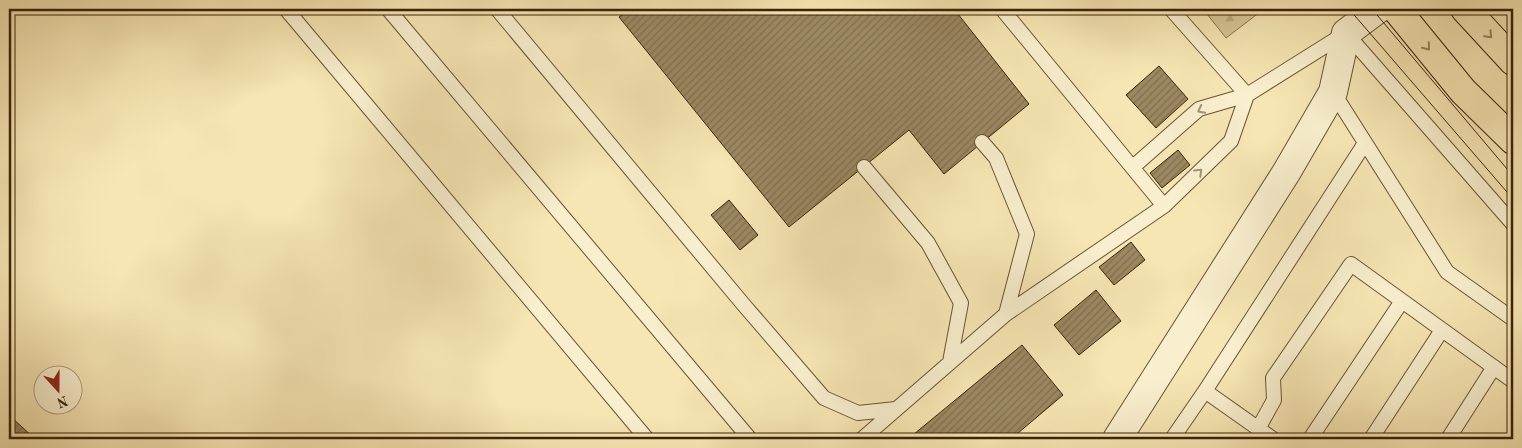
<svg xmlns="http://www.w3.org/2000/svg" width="1522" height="448" font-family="'Old Standard TT',serif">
<defs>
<pattern id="forest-firs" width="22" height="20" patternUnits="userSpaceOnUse" patternTransform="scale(1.25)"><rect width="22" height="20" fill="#d6c596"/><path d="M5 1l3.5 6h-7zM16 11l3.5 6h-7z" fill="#b8a980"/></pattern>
<pattern id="building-hatch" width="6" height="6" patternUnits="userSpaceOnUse" patternTransform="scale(1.25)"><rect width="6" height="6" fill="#9c8862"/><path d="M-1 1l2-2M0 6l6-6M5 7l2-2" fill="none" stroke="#806f4f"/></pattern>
</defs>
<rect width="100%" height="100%" fill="#f6e6b3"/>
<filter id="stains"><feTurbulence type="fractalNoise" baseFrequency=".004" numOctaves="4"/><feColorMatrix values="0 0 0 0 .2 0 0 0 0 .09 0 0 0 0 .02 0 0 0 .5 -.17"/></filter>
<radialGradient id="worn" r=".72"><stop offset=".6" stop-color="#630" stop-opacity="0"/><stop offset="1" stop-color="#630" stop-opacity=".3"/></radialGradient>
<path fill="url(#forest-firs)" stroke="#887450" d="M1203 9H1264L1226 38Z"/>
<path fill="url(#building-hatch)" stroke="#3a220a" d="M630 9H954L1029 104 944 174 909 130 789 227 619 17Z
M1159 66 1188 99 1156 128 1126 95Z
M1178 150 1190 165 1162 188 1150 173Z
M729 200 758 235 740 250 711 215Z
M1131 242 1145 260 1114 285 1099 267Z
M1096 290 1121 321 1079 355 1054 325Z
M1022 345 1063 395 1011 439H908Z
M9 415 35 439H9Z"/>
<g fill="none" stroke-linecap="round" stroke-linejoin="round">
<g stroke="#695334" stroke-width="16">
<path id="service" d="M286 9 647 439
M388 9 750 439
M497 9 743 304 824 398 858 413 896 409
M1002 9 1164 206
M1171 9 1247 95
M1333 92 1447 272 1513 319
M982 142 996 158 1027 234 1006 314
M864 167 928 243 961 303 950 362
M1133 167 1199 109 1247 95 1346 33 1513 224
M1258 429 1274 400 1273 378 1351 264 1513 381
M862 439 1006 314 1164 206 1231 141 1247 95
M1172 439 1205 391
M1273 439 1205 391 1365 143
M1310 439 1402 301
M1371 439 1442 330
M1448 439 1494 367"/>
</g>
<g stroke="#695334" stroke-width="30">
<path id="minor" d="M1117 439 1286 173 1333 92 1346 33 1378 9"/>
</g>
<g stroke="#3a220a" stroke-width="30">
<path id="primary" d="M1396 9 1463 91 1513 140
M1465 9 1513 61"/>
</g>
<use href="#service" stroke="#f9efce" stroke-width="14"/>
<use href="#minor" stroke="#f9efce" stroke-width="28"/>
<use href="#primary" stroke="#f6e6b3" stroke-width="28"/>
<path stroke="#3a220a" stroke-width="1" d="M1349 9 1513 199
M1372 9 1513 176"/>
</g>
<defs><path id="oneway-chevron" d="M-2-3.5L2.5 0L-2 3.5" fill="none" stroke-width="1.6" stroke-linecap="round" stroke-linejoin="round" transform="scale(1.25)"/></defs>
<g stroke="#98845e">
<use href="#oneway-chevron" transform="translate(1489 35) rotate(47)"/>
<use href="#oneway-chevron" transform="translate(1427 47) rotate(51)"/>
</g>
<g stroke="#a39376">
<use href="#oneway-chevron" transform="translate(1201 110) rotate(153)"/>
<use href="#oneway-chevron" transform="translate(1199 172) rotate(-44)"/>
</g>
<rect width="1522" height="448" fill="none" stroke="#f6e6b3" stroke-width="30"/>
<rect x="10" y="10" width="1502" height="428" fill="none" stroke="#3a220a" stroke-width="2.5"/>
<rect x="15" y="15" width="1492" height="418" fill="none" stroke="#3a220a"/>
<g transform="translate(58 390) rotate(159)"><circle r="24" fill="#f9efce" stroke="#ad9d80"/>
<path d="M0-4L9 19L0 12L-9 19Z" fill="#8f2418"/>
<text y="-8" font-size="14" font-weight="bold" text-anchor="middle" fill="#3a220a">N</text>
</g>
<rect width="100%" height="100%" filter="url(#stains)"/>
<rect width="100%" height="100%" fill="url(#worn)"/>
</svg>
